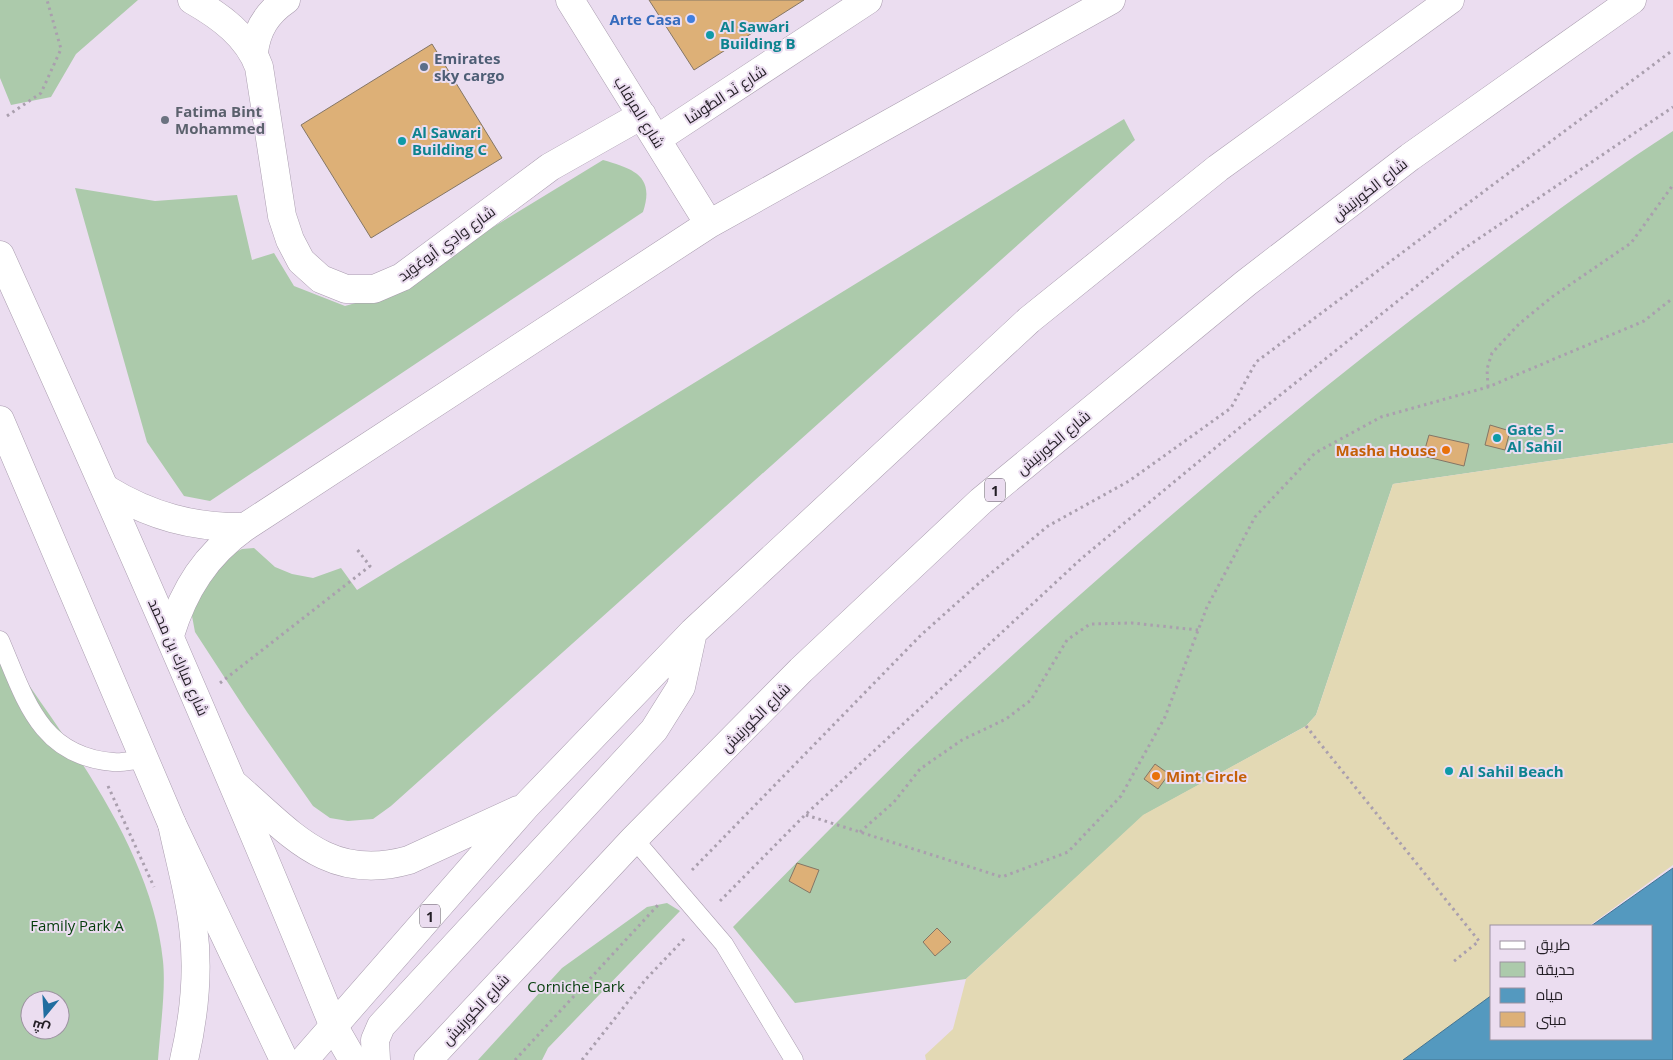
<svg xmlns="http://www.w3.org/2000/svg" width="1673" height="1060" font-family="'Open Sans',Cairo,sans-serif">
<rect width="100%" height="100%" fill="#ebddf0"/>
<path fill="#accaab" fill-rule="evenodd" d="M0 0H138L76 54 51 97 11 105 0 78Z
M1124 119 1135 140 391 806 373 819 348 821 330 818 313 806 247 712 195 632 192 616 193 603 206 579 234 553 242 549 254 548 275 567 292 574 313 578 341 568 357 590Z
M1673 131V443L1393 484 1316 715 1306 726 1144 815 966 979 795 1003 733 927C809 851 883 773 963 700 1123 554 1287 412 1461 282 1531 230 1600 178 1673 131Z
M603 160C634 169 655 176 643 212L210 501 184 496 147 442 75 188 155 201 237 195 252 260 274 253 294 286 345 306 380 296Z
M0 643C63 737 152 846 163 961 166 989 160 1031 158 1060H0ZM30 1000H60V1030H30Z
M667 903 680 911 548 1048 542 1060H478L562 968 647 907Z"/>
<path fill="#e3d9b4" d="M1673 443V865L1589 926H1492V997L1404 1060H926L925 1055 953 1029 966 979 1143 815 1306 726 1316 715 1393 484Z"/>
<path fill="#5499bf" stroke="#457491" d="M1673 868V1060H1403L1492 995V1039H1652V926H1591Z"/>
<path fill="#ddb077" stroke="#847666" d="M649 0H804L694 70Z
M432 44 502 158 371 238 301 125Z
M1490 425 1510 431 1505 450 1485 445Z
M1429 435 1469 444 1464 466 1423 456Z
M1155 764 1169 774 1158 789 1144 779Z
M797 863 819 870 810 893 789 881Z
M937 928 951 942 935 956 923 942Z"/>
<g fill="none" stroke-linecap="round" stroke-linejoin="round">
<g stroke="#aa9daf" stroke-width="19">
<path id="lane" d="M0 640C25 698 39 756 113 762 122 763 134 760 143 759
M634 839 724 944 794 1060"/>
</g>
<g stroke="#aa9daf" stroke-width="29">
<path id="street" d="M192 0C220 16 248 36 259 67L282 216 290 240 301 261 321 279 346 289H374L402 277 550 167 642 115
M570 0 709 224
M254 52C257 29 267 13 286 0
M657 139 868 0
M106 489C150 516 194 528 245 527
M170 635C184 589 206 555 245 527L709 224 1111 0"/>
</g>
<g stroke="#aa9daf" stroke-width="29">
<path id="secondary" d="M0 255C116 511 228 767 334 1027L353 1060
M0 420 172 824 284 1060"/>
</g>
<g stroke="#aa9daf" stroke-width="29">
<path id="highway" d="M235 785C291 833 328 883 409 860L518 810
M172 824C179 858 189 892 193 926 199 970 194 1017 184 1060
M304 1060 526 806 693 632 1029 320 1218 168 1450 0
M376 1060 375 1040 381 1026 654 730 681 687 693 632
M428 1060 634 839 801 670 981 501 1246 283 1410 157 1632 0"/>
</g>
<path stroke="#aa9fae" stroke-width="3" stroke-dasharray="2.5 4" stroke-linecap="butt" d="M7 116 41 93 61 49 47 0
M1488 387 1487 369 1492 353 1519 324 1552 297 1631 243 1673 185
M220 683 370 566 356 548
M1306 726 1479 941 1453 962
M108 786 154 887
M806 815 1002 877 1068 852 1121 796 1165 717 1207 607 1255 517 1315 453 1381 417 1488 387 1644 321 1673 298
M860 832 894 802 920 769 962 740 1006 719 1031 700 1067 640 1090 624 1132 623 1198 630
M692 870 921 635 978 584 1048 526 1129 481 1231 408 1256 362 1673 50
M720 901 805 815 1082 558 1249 420 1459 252 1673 107
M515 1060 658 905
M582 1060 646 979 686 937"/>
<use href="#lane" stroke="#fff" stroke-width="18"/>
<use href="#street" stroke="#fff" stroke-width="28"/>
<use href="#secondary" stroke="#fff" stroke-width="28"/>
<use href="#highway" stroke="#fff" stroke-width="28"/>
</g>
<circle fill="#3f7fe0" stroke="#ebddf0" stroke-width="2" cx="691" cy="19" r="5"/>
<g fill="#0f9aa8" stroke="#ebddf0" stroke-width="2">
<circle cx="710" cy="35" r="5"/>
<circle cx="402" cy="141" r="5"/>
<circle cx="1497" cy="438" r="5"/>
<circle cx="1449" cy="771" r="5"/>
</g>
<circle fill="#5c6f8a" stroke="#ebddf0" stroke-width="2" cx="424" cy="67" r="5"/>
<circle fill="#6b7280" stroke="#ebddf0" stroke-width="2" cx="165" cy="120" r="5"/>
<g fill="#e8710a" stroke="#ebddf0" stroke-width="2">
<circle cx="1446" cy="450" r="5"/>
<circle cx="1156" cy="776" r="5"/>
</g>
<g text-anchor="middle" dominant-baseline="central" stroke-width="4" stroke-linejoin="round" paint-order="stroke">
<g fill="#ebddf0" stroke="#5f5762" stroke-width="1">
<rect x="985" y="478.5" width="20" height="23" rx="4"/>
<rect x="420" y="904.5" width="20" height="23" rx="4"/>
</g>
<g font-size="14" font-weight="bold" fill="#231e25">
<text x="995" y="490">1</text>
<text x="430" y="916">1</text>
</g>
<g font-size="15" font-weight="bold" fill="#366cbe" stroke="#ebddf0" text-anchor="end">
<text x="681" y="19">Arte Casa</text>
</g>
<g font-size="15" font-weight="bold" fill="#0d838f" stroke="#ebddf0" text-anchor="start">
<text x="720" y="26">Al Sawari<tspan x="720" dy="17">Building B</tspan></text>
<text x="412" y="132">Al Sawari<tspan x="412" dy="17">Building C</tspan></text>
<text x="1507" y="429">Gate 5 -<tspan x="1507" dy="17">Al Sahil</tspan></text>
<text x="1459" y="771">Al Sahil Beach</text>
</g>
<g font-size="15" font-weight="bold" fill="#4e5e75" stroke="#ebddf0" text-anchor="start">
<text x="434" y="58">Emirates<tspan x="434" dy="17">sky cargo</tspan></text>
</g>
<g font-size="15" fill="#231e25" stroke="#ebddf0">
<text transform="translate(725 94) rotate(-33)">شارع نَد الطُّوشا</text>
<text transform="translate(640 112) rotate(58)">شارع المِرقاب</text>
<text transform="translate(1369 189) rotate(-38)">شارع الكورنيش</text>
<text transform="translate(446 243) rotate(-36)">شارع وادِي أبوعُوَيد</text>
<text transform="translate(1053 442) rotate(-40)">شارع الكورنيش</text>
<text transform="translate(179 657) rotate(66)">شارع مبارك بن محمد</text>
<text transform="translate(755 717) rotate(-45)">شارع الكورنيش</text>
<text transform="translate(475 1009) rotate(-47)">شارع الكورنيش</text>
</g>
<g font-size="15" font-weight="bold" fill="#5b616d" stroke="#ebddf0" text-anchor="start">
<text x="175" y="111">Fatima Bint<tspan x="175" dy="17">Mohammed</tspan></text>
</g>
<g font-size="15" font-weight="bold" fill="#c56008" stroke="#ebddf0" text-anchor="end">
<text x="1436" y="450">Masha House</text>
<text x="1166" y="776" text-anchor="start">Mint Circle</text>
</g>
<g font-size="15" fill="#053d0b" stroke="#ebddf0">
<text x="77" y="925">Family Park A</text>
<text x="576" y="986">Corniche Park</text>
</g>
</g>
<rect x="1490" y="925" width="162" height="115" fill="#ebddf0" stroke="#9b919f"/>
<rect x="1500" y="941" width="25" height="8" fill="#ffffff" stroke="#9b919f"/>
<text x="1536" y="950" font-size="15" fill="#231e25">طريق</text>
<rect x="1500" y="962" width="25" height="15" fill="#accaab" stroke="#9b919f"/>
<text x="1536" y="975" font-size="15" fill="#231e25">حديقة</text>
<rect x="1500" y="988" width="25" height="15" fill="#5499bf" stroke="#9b919f"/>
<text x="1536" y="1000" font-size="15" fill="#231e25">مياه</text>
<rect x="1500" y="1012" width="25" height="15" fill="#ddb077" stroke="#9b919f"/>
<text x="1536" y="1025" font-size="15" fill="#231e25">مبنى</text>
<g transform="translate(45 1015) rotate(198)"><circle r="24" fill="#ebddf0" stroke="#9b919f"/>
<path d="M0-4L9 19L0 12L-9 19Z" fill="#216da0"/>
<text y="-8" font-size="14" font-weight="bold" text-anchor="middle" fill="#231e25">ش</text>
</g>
</svg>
